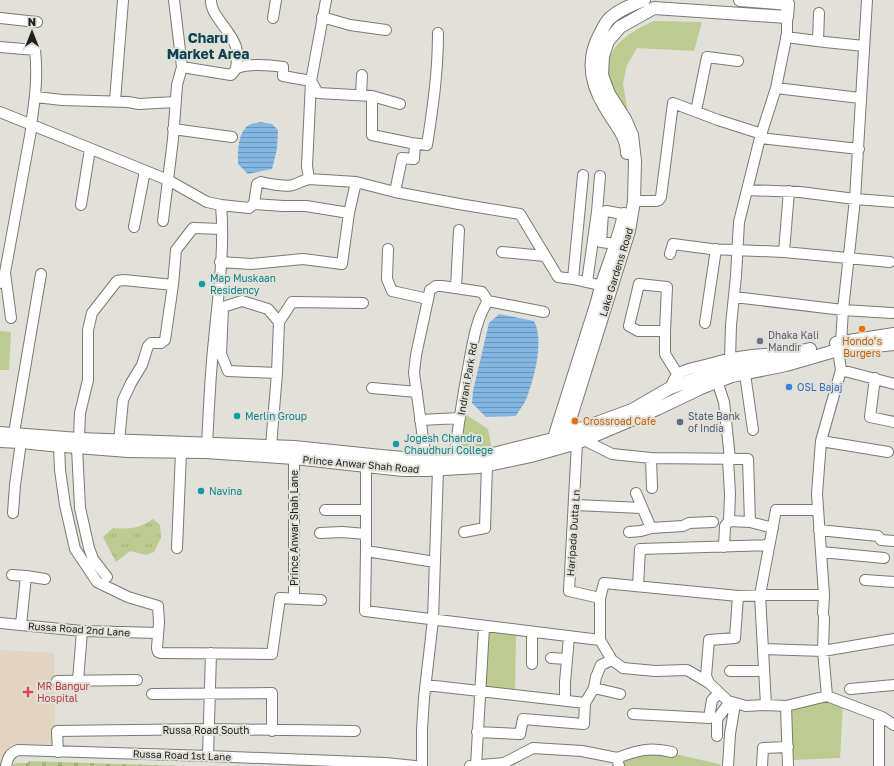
<svg xmlns="http://www.w3.org/2000/svg" width="894" height="766" font-family="'Golos Text',sans-serif">
<defs>
<pattern id="grass-tufts" width="24" height="20" patternUnits="userSpaceOnUse"><rect width="24" height="20" fill="#bdcb90"/><path d="M3 7l-1-3M5 7V3M7 7l1-3M15 17l-1-3M17 17v-4M19 17l1-3" fill="none" stroke="#a2ae7c"/></pattern>
<pattern id="cemetery-stones" width="16" height="16" patternUnits="userSpaceOnUse"><rect width="16" height="16" fill="#bdcb90"/><path d="M2 7V4a2 2 0 0 1 4 0v3zM10 15v-3a2 2 0 0 1 4 0v3z" fill="#a2ae7c"/></pattern>
<pattern id="water-rules" width="6" height="5" patternUnits="userSpaceOnUse"><rect width="6" height="5" fill="#83b6e1"/><path d="M0 2.5h6" fill="none" stroke="#6b93b6"/></pattern>
</defs>
<rect width="100%" height="100%" fill="#e1e0d9"/>
<path fill="#e3d3c1" d="M0 650 54 653 56 750 10 749 7 766H0Z"/>
<path fill="url(#grass-tufts)" d="M153 519 160 525 161 538 154 552 146 555 130 551 116 562 103 537 113 528C131 529 138 529 153 519Z"/>
<path fill="url(#cemetery-stones)" d="M28 761 181 766H13L15 763H28Z"/>
<path fill="#bdcb90" d="M654 21 702 22 694 51 637 48 627 65 623 83 628 114 606 81C606 75 606 68 608 62 615 40 634 30 654 21Z
M0 331 11 332 9 370H0Z
M465 414 488 429 492 450 457 457Z
M485 628 516 633 515 694 481 690Z
M827 698 843 704 840 758 793 760 790 707Z
M657 750 719 764 722 766H622L620 758Z"/>
<path fill="url(#water-rules)" d="M260 122 272 124 278 130 277 149 272 169 248 174 238 164C238 152 237 130 251 124 254 123 258 123 260 122Z
M499 314 534 321C544 339 535 375 528 394 526 402 520 409 516 416L486 417 472 403 473 391 489 323Z"/>
<g fill="none" stroke-linecap="round" stroke-linejoin="round">
<g stroke="#7a7973" stroke-width="12">
<path id="minor" d="M211 0C210 15 231 30 236 47 238 54 237 62 236 69
M326 0 311 81 307 166 309 179 356 182 395 192 459 204 520 214 558 277 573 279 608 287
M322 17 350 25 386 30
M0 18 37 22
M273 18 276 0
M786 37 825 42 864 46
M818 41 819 13
M0 47 35 50C38 76 35 100 31 125
M182 67 231 75C233 73 235 70 237 68 251 63 269 65 283 67V76L311 81
M311 81 318 93 372 96 400 104
M776 88 860 98
M361 95 362 75
M372 96V135L411 143 427 145C433 107 438 72 438 33
M36 97 62 100 128 102 139 104 175 102
M115 101 123 0
M696 111 707 57 738 61
M0 112 168 180 207 202 221 205C225 249 218 296 214 340 210 375 209 410 207 444
M173 129 232 137
M760 138 859 149
M747 190 800 192 855 199 894 202
M395 192 402 158 414 159 415 144
M634 201H656L659 200 661 197 673 103 718 120 762 134
M254 204 257 184 261 182C269 184 286 187 293 185 299 183 303 180 309 179
M81 205 90 149
M221 205 249 208 254 204 283 206H306L349 213
M163 221 173 139 177 85 182 67 174 0
M134 227 145 171
M616 244 601 242 603 213 606 211 623 214
M388 249 387 279 392 291 428 299
M502 252 545 256
M784 252 789 191
M670 254 673 244 711 249 784 252 890 262
M220 262 251 264 303 259 342 264 349 213 356 182
M5 273 11 318
M573 279 583 175
M587 282 597 212 600 176
M0 283 4 278 32 125
M639 284 667 287 665 331H638L629 326Z
M456 288 459 230
M734 297 843 310 892 313
M279 322 292 302 363 303
M705 323 716 249
M665 331V354L678 375
M730 359 731 325 736 276 739 222 760 138 776 88 787 34V17
M841 370 894 384
M745 374 753 430
M875 378 870 417 894 422
M717 381 724 402 730 459
M372 388 417 392
M670 388C673 383 674 376 680 373 686 369 694 368 701 366 724 360 749 353 774 354
M420 420 460 418
M14 433 41 274
M79 439 80 413 88 380V330L92 313 117 281 124 280 173 285
M584 440 612 454 651 458 748 459 750 522 773 528
M119 441 123 400 131 383 142 365 148 346 151 343H161L165 340 173 285 176 250 193 228 222 229
M821 441 888 452
M577 443 569 591 600 598
M59 446 60 470 65 505 75 549 97 582 128 597 158 606 159 622 157 648 158 652 161 653 272 654 280 598 321 600
M271 446 277 373 279 322 268 309 242 301 223 307 221 354 228 371 277 373
M77 448 80 508 89 548 93 559 107 577
M651 458 652 488
M426 460 414 373 416 355 430 290 436 286H442L482 292 488 301 544 312
M454 460C458 427 463 395 469 363 473 342 476 319 488 301
M366 466V551L365 611 600 640
M636 493 651 528
M575 505 642 508
M325 510H366
M13 513 15 485 21 442
M729 521 750 522
M819 530 878 536 881 540 894 541
M464 532 485 528 487 465
M629 532 641 531 651 528 683 526 689 523 713 522
M320 533 342 532 366 534
M724 547 725 526 729 521 730 494 728 459
M177 548 181 452
M366 551 435 562
M821 552 884 558
M12 575 26 576 21 625
M26 576 45 579
M865 580 894 582
M638 586 640 549 769 545
M824 595H768L738 596 604 583 600 598V640L612 660 623 668 655 671 687 670 709 683 728 701 746 706 766 705 786 706 827 696 882 717 894 725
M294 598V458
M823 613 824 595 817 494 821 441 841 370 838 350 841 342 843 310 855 199 867 0
M824 618 823 651 827 696
M0 623 82 631 158 633
M763 649 823 651 894 639
M551 658 567 659
M532 664V633
M730 671H764
M57 681 137 680
M78 681 82 631
M709 683 706 676 709 640 735 638 738 596
M426 685 585 703
M594 688 620 694
M850 689 894 685
M152 694 272 693V731
M565 701V682L569 637
M766 705 760 595 776 510H818
M786 706 788 766
M633 714 709 718 712 700 719 693
M477 732 520 734 523 719 584 724 585 703 594 688 596 677 601 665 612 660
M717 736V719L730 702
M58 752 57 731 209 729 355 731
M208 756 211 653
M617 758C638 750 650 747 672 752
M6 766C8 757 10 753 18 750L208 756 385 763 415 766
M422 766V730L424 698 433 620 438 469
M470 766 504 763 533 748 582 751 617 758 619 766
M476 766 484 627
M728 766 730 734 735 704
M762 766 763 748 788 747
M879 766V716"/>
</g>
<g stroke="#7a7973" stroke-width="14">
<path id="major" d="M627 153C627 135 613 122 605 107 590 83 586 58 601 32 603 28 606 22 609 19 618 10 632 5 644 0
M836 343 894 334
M0 433 79 439 294 447 381 456 426 460H454L489 455 553 439 632 410 670 388 722 369 810 349
M564 439 629 231 634 201 635 161 632 135 625 119 609 94 602 75 603 56 608 41 620 27 654 8 787 17 788 4 740 0
M0 441 21 442 51 445 128 451 206 452 294 458 403 470H427L479 467 531 456 577 443 657 409 701 388 732 376 786 365 838 350 894 344
M552 444 597 302C604 272 618 244 624 214"/>
</g>
<use href="#minor" stroke="#fff" stroke-width="10"/>
<use href="#major" stroke="#fff" stroke-width="12"/>
</g>
<g fill="#0f9aa8" stroke="#e1e0d9" stroke-width="1.5">
<circle cx="202" cy="284" r="4"/>
<circle cx="237" cy="416" r="4"/>
<circle cx="396" cy="444" r="4"/>
<circle cx="201" cy="491" r="4"/>
</g>
<g fill="#e8710a" stroke="#e1e0d9" stroke-width="1.5">
<circle cx="862" cy="329" r="4"/>
<circle cx="575" cy="421" r="4"/>
</g>
<circle fill="#6b7280" stroke="#e1e0d9" stroke-width="1.5" cx="760" cy="341" r="4"/>
<circle fill="#3f7fe0" stroke="#e1e0d9" stroke-width="1.5" cx="789" cy="387" r="4"/>
<circle fill="#5c6f8a" stroke="#e1e0d9" stroke-width="1.5" cx="680" cy="422" r="4"/>
<path fill="#e0444e" stroke="#e1e0d9" stroke-width="1.5" d="M26 686h4v4h4v4h-4v4h-4v-4h-4v-4h4z"/>
<g text-anchor="middle" dominant-baseline="central" stroke-width="4" stroke-linejoin="round" paint-order="stroke">
<g font-size="10" fill="#1f1f1c" stroke="#e1e0d9">
<text transform="translate(616 272) rotate(-73)">Lake Gardens Road</text>
<text transform="translate(467 379) rotate(-80)">Indrani Park Rd</text>
<text transform="translate(361 464) rotate(5)">Prince Anwar Shah Road</text>
<text transform="translate(294 528) rotate(-90)">Prince Anwar Shah Lane</text>
<text transform="translate(573 533) rotate(-86)">Haripada Dutta Ln</text>
<text transform="translate(79 629) rotate(4)">Russa Road 2nd Lane</text>
<text x="206" y="730">Russa Road South</text>
<text transform="translate(182 755) rotate(2)">Russa Road 1st Lane</text>
</g>
<g font-size="10" fill="#0d838f" stroke="#e1e0d9" text-anchor="start">
<text x="210" y="278">Map Muskaan<tspan x="210" dy="12">Residency</tspan></text>
<text x="245" y="416">Merlin Group</text>
<text x="404" y="438">Jogesh Chandra<tspan x="404" dy="12">Chaudhuri College</tspan></text>
<text x="209" y="491">Navina</text>
</g>
<g font-size="10" fill="#5b616d" stroke="#e1e0d9" text-anchor="start">
<text x="768" y="335">Dhaka Kali<tspan x="768" dy="12">Mandir</tspan></text>
</g>
<g font-size="10" fill="#c56008" stroke="#e1e0d9">
<text x="862" y="341">Hondo’s<tspan x="862" dy="12">Burgers</tspan></text>
<text x="583" y="421" text-anchor="start">Crossroad Cafe</text>
</g>
<g font-size="10" fill="#366cbe" stroke="#e1e0d9" text-anchor="start">
<text x="797" y="387">OSL Bajaj</text>
</g>
<g font-size="10" fill="#4e5e75" stroke="#e1e0d9" text-anchor="start">
<text x="688" y="416">State Bank<tspan x="688" dy="12">of India</tspan></text>
</g>
<g font-size="10" fill="#be3a42" stroke="#e1e0d9" text-anchor="start">
<text x="37" y="686">MR Bangur<tspan x="37" dy="12">Hospital</tspan></text>
</g>
<g font-size="14" font-weight="bold" fill="#0c4353" stroke="#e1e0d9">
<text x="208" y="37">Charu<tspan x="208" dy="16">Market Area</tspan></text>
</g>
</g>
<g transform="translate(32 32)" stroke="#e1e0d9" stroke-width="3" paint-order="stroke">
<path d="M0-3L7 15L0 10L-7 15Z" fill="#1f1f1c"/>
<text y="-6" font-size="11" font-weight="bold" text-anchor="middle" fill="#1f1f1c">N</text>
</g>
</svg>
